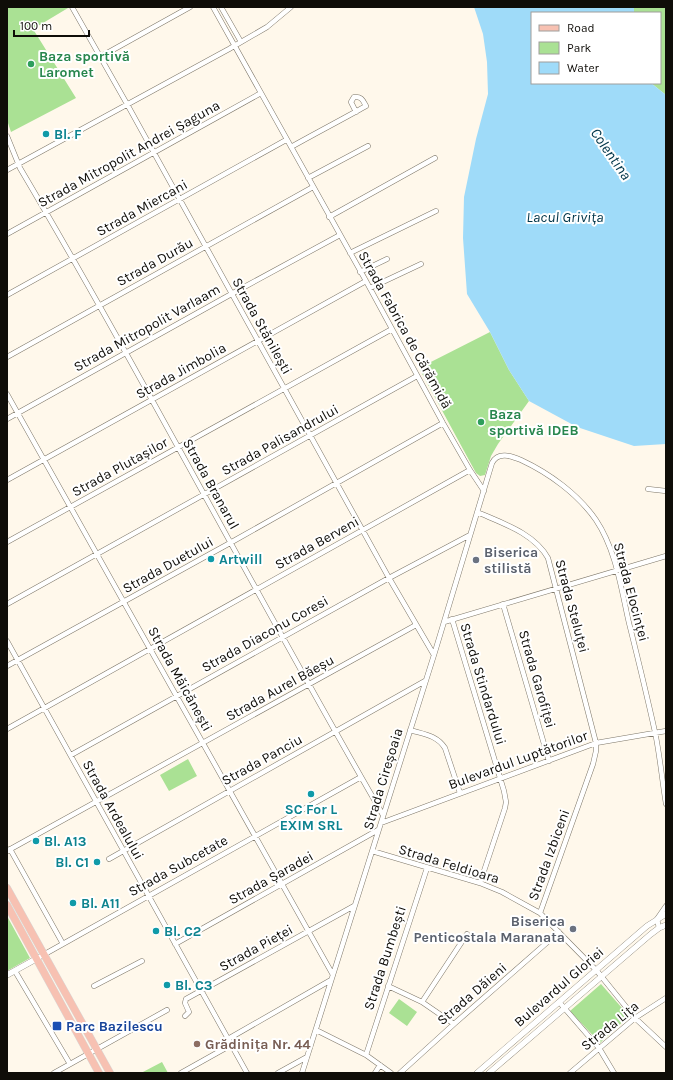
<svg xmlns="http://www.w3.org/2000/svg" width="673" height="1080" font-family="Karla,sans-serif">
<rect width="100%" height="100%" fill="#fff8eb"/>
<path fill="#aae194" d="M7 7H67L68 8 33 29 76 98 11 132 7 120Z
M634 7H666V95L651 83H660V13H634Z
M490 332 509 370 529 401 498 444 491 456 485 475 480 476 476 473 419 368Z
M188 759 197 776 169 791 160 775Z
M7 916 30 958 7 971Z
M601 984 629 1016 600 1043 570 1011Z
M399 999 417 1012 407 1026 389 1013Z
M162 1062 168 1073H141Z"/>
<path fill="#9fdbf9" d="M474 7H634V13H532V83H651L666 95V444L634 446 577 427 529 401 509 370 490 332 467 294 463 238 464 197 476 139 488 94 487 62 483 34Z"/>
<g fill="none" stroke-linecap="round" stroke-linejoin="round">
<g stroke="#7e7769" stroke-width="5.5">
<path id="minor" d="M72 7 127 104 389 578 434 655
M213 7 366 281 443 423 470 470 484 491
M221 7 241 42
M100 57 190 7
M7 136 20 168C146 381 259 601 383 815
M291 147C316 133 341 120 366 106 363 101 362 96 354 97L351 102 356 112
M7 170 229 49 267 27 291 7
M308 178 368 146
M329 217 435 158
M7 234 261 93
M350 253 436 211
M360 272 387 259
M370 288 421 264
M7 295 286 140
M7 357 313 187
M7 394 333 975
M7 419 235 292 340 235
M7 480 366 281
M648 489 666 491
M477 512C502 523 534 533 548 558L596 743V751L593 764 540 913
M7 542 392 329
M7 604 417 376
M503 604 549 761
M452 619 504 791 506 802 505 808 480 883
M444 622 666 556
M7 641 247 1073
M7 666 230 543 443 423
M7 729 470 470
M410 730C423 734 437 735 445 748L460 793
M71 755 389 578 470 535
M381 823 596 743 666 731
M10 849 63 944
M7 851 416 625
M372 851 480 883 502 892 540 913 597 971 635 1018 666 1047
M109 859 425 681
M659 928 657 919 666 906
M175 944 378 830
M36 959 361 777
M15 971 70 1064
M94 986 142 961
M388 986 422 1002 454 1024
M422 1002 467 934
M560 1003 599 1048 614 1073
M185 1016 189 1012 185 1003 186 999 354 906
M316 1030 366 1055 391 1073
M228 1039 331 980
M366 1055 427 868
M54 1073 167 1010
M181 1073 231 1045
M278 1073 307 1057
M302 1073 434 655 492 463C498 451 511 456 521 460 549 473 578 494 596 520 616 550 621 588 629 623 638 659 647 696 655 732 660 756 662 780 666 804
M375 1073 380 1065
M400 1073 454 1024 559 932
M570 1073 635 1018 666 998"/>
</g>
<g stroke="#7e7769" stroke-width="6">
<path id="tertiary" d="M7 975 36 959
M477 1073 647 926 666 914
M489 1073 651 934 659 928 666 925"/>
</g>
<g stroke="#d9d8d7" stroke-width="8">
<path id="primary" d="M7 888 110 1073
M7 905 99 1073"/>
</g>
<use href="#minor" stroke="#fff" stroke-width="4.5"/>
<use href="#tertiary" stroke="#fff" stroke-width="5.5"/>
<use href="#primary" stroke="#f7c1b2" stroke-width="7"/>
</g>
<g fill="#2e9e5b" stroke="#fff" stroke-width="1.5">
<circle cx="31" cy="64" r="4"/>
<circle cx="481" cy="422" r="4"/>
</g>
<g fill="#0f9aa8" stroke="#fff" stroke-width="1.5">
<circle cx="46" cy="134" r="4"/>
<circle cx="211" cy="559" r="4"/>
<circle cx="311" cy="794" r="4"/>
<circle cx="36" cy="841" r="4"/>
<circle cx="97" cy="862" r="4"/>
<circle cx="73" cy="903" r="4"/>
<circle cx="156" cy="931" r="4"/>
<circle cx="167" cy="985" r="4"/>
</g>
<g fill="#6b7280" stroke="#fff" stroke-width="1.5">
<circle cx="476" cy="560" r="4"/>
<circle cx="573" cy="929" r="4"/>
</g>
<rect fill="#1a4fb4" stroke="#fff" stroke-width="1.5" x="52" y="1021" width="10" height="10" rx="2"/>
<circle fill="#8d6e63" stroke="#fff" stroke-width="1.5" cx="197" cy="1044" r="4"/>
<g text-anchor="middle" dominant-baseline="central" stroke-width="4" stroke-linejoin="round" paint-order="stroke">
<g font-size="14" font-weight="bold" fill="#27864d" stroke="#fff" text-anchor="start">
<text x="39" y="56">Baza sportivă<tspan x="39" dy="16">Laromet</tspan></text>
<text x="489" y="414">Baza<tspan x="489" dy="16">sportivă IDEB</tspan></text>
</g>
<g font-size="14" font-weight="bold" fill="#0d838f" stroke="#fff" text-anchor="start">
<text x="54" y="134">Bl. F</text>
<text x="219" y="559">Artwill</text>
<text x="311" y="809" text-anchor="middle">SC For L<tspan x="311" dy="16">EXIM SRL</tspan></text>
<text x="44" y="841">Bl. A13</text>
<text x="89" y="862" text-anchor="end">Bl. C1</text>
<text x="81" y="903">Bl. A11</text>
<text x="164" y="931">Bl. C2</text>
<text x="175" y="985">Bl. C3</text>
</g>
<g font-size="14" fill="#0f0d08" stroke="#fff">
<text transform="translate(129 154) rotate(-29)">Strada Mitropolit Andrei Șaguna</text>
<text transform="translate(142 208) rotate(-29)">Strada Miercani</text>
<text transform="translate(155 262) rotate(-29)">Strada Durău</text>
<text transform="translate(262 326) rotate(61)">Strada Stănilești</text>
<text transform="translate(147 328) rotate(-29)">Strada Mitropolit Varlaam</text>
<text transform="translate(405 330) rotate(61)">Strada Fabrica de Cărămidă</text>
<text transform="translate(181 371) rotate(-29)">Strada Jimbolia</text>
<text transform="translate(280 440) rotate(-29)">Strada Palisandrului</text>
<text transform="translate(120 467) rotate(-29)">Strada Plutașilor</text>
<text transform="translate(211 484) rotate(61)">Strada Branarul</text>
<text transform="translate(317 543) rotate(-29)">Strada Berveni</text>
<text transform="translate(168 565) rotate(-29)">Strada Duetului</text>
<text transform="translate(631 592) rotate(75)">Strada Elocinței</text>
<text transform="translate(572 606) rotate(75)">Strada Steluței</text>
<text transform="translate(265 634) rotate(-29)">Strada Diaconu Coresi</text>
<text transform="translate(180 679) rotate(61)">Strada Măicănești</text>
<text transform="translate(537 679) rotate(74)">Strada Garofiței</text>
<text transform="translate(483 684) rotate(73)">Strada Stindardului</text>
<text transform="translate(280 688) rotate(-29)">Strada Aurel Băeșu</text>
<text transform="translate(262 760) rotate(-29)">Strada Panciu</text>
<text transform="translate(518 760) rotate(-20)">Bulevardul Luptătorilor</text>
<text transform="translate(383 779) rotate(-73)">Strada Cireșoaia</text>
<text transform="translate(113 810) rotate(61)">Strada Ardealului</text>
<text transform="translate(549 855) rotate(-70)">Strada Izbiceni</text>
<text transform="translate(449 864) rotate(17)">Strada Feldioara</text>
<text transform="translate(178 866) rotate(-29)">Strada Subcetate</text>
<text transform="translate(271 878) rotate(-29)">Strada Șaradei</text>
<text transform="translate(256 948) rotate(-29)">Strada Pieței</text>
<text transform="translate(385 958) rotate(-72)">Strada Bumbești</text>
<text transform="translate(559 987) rotate(-41)">Bulevardul Gloriei</text>
<text transform="translate(472 994) rotate(-41)">Strada Dăieni</text>
<text transform="translate(610 1026) rotate(-39)">Strada Lița</text>
</g>
<g font-size="14" font-weight="bold" fill="#5b616d" stroke="#fff" text-anchor="start">
<text x="484" y="552">Biserica<tspan x="484" dy="16">stilistă</tspan></text>
<text x="565" y="921" text-anchor="end">Biserica<tspan x="565" dy="16">Penticostala Maranata</tspan></text>
</g>
<g font-size="14" font-weight="bold" fill="#164399" stroke="#fff" text-anchor="start">
<text x="66" y="1026">Parc Bazilescu</text>
</g>
<g font-size="14" font-weight="bold" fill="#785e54" stroke="#fff" text-anchor="start">
<text x="205" y="1044">Grădinița Nr. 44</text>
</g>
<g font-size="15" font-style="italic" fill="#003549" stroke="#fff">
<text transform="translate(611 154) rotate(55)">Colentina</text>
<text x="565" y="217">Lacul Grivița</text>
</g>
</g>
<rect width="673" height="1080" fill="none" stroke="#0f0d08" stroke-width="16"/>
<rect x="531" y="12" width="130" height="72" fill="#ffffff" stroke="#9f9e9c"/>
<rect x="539" y="25" width="20" height="6" fill="#f7c1b2" stroke="#9f9e9c"/>
<text x="567" y="32" font-size="12" fill="#0f0d08">Road</text>
<rect x="539" y="42" width="20" height="12" fill="#aae194" stroke="#9f9e9c"/>
<text x="567" y="52" font-size="12" fill="#0f0d08">Park</text>
<rect x="539" y="62" width="20" height="12" fill="#9fdbf9" stroke="#9f9e9c"/>
<text x="567" y="72" font-size="12" fill="#0f0d08">Water</text>
<path d="M14 30v6h75v-6" fill="none" stroke="#0f0d08" stroke-width="2"/>
<text x="20" y="30" font-size="12" fill="#0f0d08" stroke="#ffffff" stroke-width="3" paint-order="stroke">100 m</text>
</svg>
